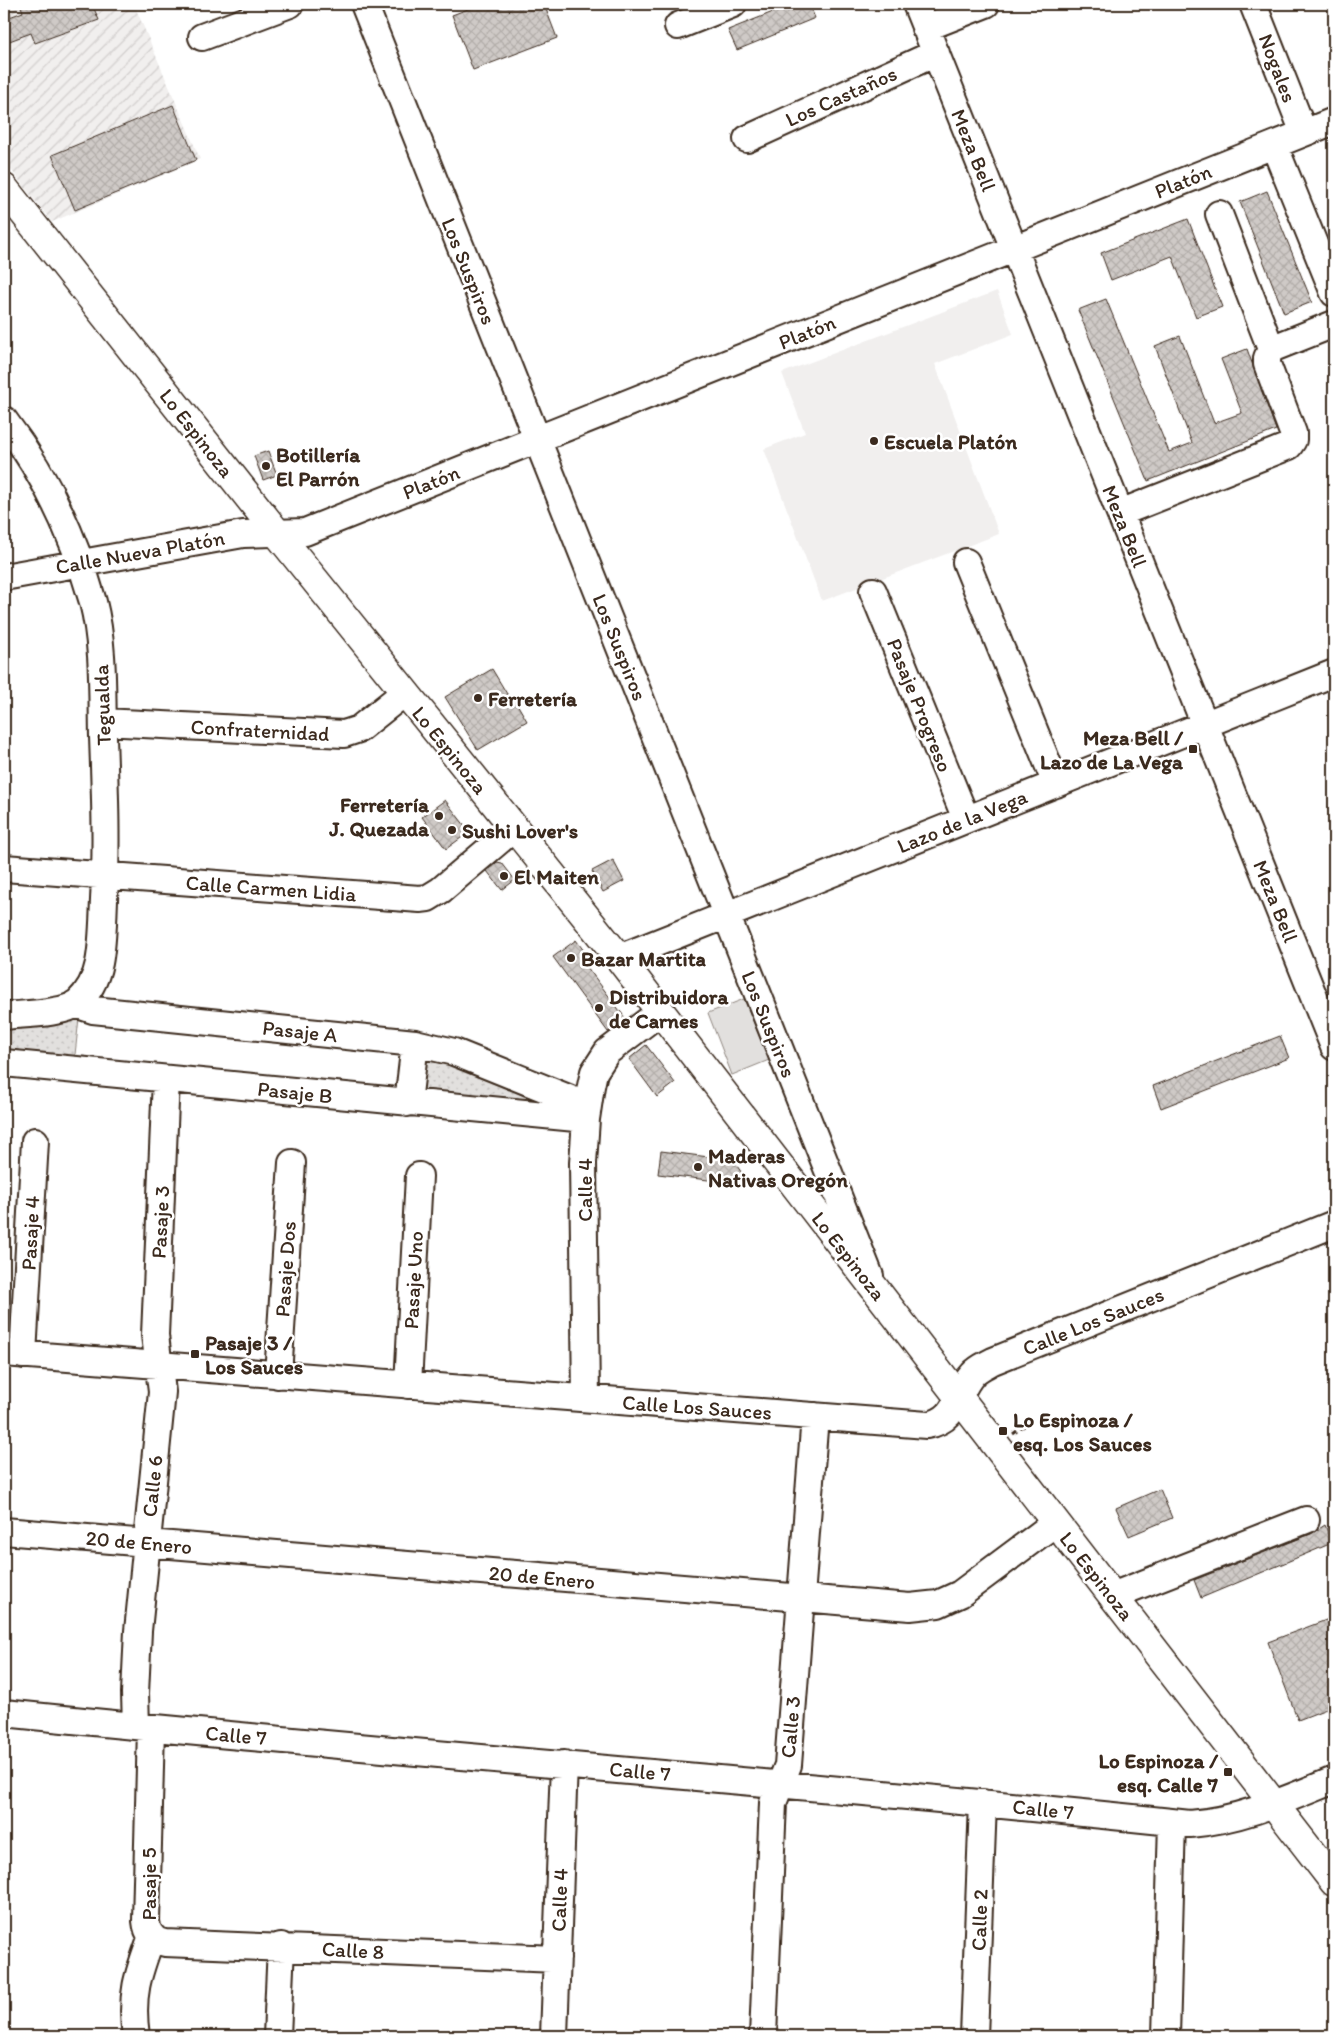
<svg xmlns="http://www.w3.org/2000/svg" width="1338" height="2040" font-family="Itim,sans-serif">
<defs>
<pattern id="industrial-furrows" width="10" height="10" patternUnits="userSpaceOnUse" patternTransform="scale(1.25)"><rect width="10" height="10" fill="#f1efee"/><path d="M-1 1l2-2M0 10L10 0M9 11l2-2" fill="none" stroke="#d0cdcc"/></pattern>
<pattern id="grass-dots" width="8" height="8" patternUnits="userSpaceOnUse" patternTransform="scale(1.25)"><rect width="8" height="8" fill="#e2e0de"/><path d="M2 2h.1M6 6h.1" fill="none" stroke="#c3c0be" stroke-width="1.8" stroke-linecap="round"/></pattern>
<pattern id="building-cross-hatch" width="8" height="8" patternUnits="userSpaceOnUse" patternTransform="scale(1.25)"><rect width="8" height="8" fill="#cfcac7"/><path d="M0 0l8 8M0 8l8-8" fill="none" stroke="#b3aeaa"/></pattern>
</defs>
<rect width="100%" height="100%" fill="#fff"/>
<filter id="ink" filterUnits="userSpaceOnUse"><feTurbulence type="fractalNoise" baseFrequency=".02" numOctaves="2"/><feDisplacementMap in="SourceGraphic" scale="10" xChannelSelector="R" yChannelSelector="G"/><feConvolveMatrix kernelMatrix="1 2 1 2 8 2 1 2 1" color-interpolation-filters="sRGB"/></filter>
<g filter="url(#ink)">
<path fill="#f1efee" d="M997 291 1013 334 935 364 999 534 822 601 764 449 805 433 782 373Z"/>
<path fill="url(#industrial-furrows)" d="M4 4H148L136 9 200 159 52 222 4 161Z"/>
<path fill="url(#grass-dots)" stroke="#8e857e" d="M79 1018 74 1064 4 1057V1028Z
M422 1052 448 1056 556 1113 416 1098Z"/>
<path fill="#e2e0de" stroke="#8e857e" d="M744 999 769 1060 732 1075 708 1013Z"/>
<path fill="url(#building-cross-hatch)" stroke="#3b2a1e" d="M20 4H92L99 20 35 43 31 33 4 43V19L23 12Z
M481 4H544L557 38 473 70 452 15Z
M793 4H809L815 18 737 50 728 30Z
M173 105 196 160 75 210 52 155Z
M1267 191 1312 302 1284 313 1240 202Z
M1188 219 1222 307 1196 317 1172 256 1111 280 1101 253Z
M1106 299 1169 452 1192 443 1155 346 1180 336 1214 423 1242 413 1221 359 1247 349 1276 430 1148 481 1078 310Z
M268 451 277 475 263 480 254 456Z
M492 669 510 699 513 697 527 721 478 750 445 697Z
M445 800 466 827 465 835 446 849 422 817Z
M613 860 624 881 603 892 592 871Z
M497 862 502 863 515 880 502 890 487 871Z
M576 940 590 959 584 963 626 1019 608 1032 553 957Z
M1280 1036 1289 1058 1161 1108 1153 1086Z
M646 1045 675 1083 657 1097 629 1059Z
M661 1151 733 1160 750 1185 658 1174Z
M1160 1489 1172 1518 1129 1536 1116 1508Z
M1325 1525 1332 1543 1201 1598 1194 1580 1311 1534Z
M1334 1617V1706L1298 1720 1268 1642Z"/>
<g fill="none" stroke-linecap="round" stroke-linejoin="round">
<g stroke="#3b2a1e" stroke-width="30">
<path id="minor" d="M364 4 870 1276
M916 4 1334 1047
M1253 4 1304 133
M678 26 733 4
M925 28 986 4
M202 37 290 4
M747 139 936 53
M1274 145 1334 293
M1219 214 1271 349
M4 420C46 475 74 536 93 602 104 645 102 693 103 737 105 792 107 845 104 900 103 921 103 943 99 963 96 978 88 993 77 1003 64 1014 22 1014 4 1016
M1120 513 1289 446 1293 440V433L1267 364V358L1271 349 1334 324
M966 562 1056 784
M4 577 243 534 305 532 1334 121
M873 591 966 819
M103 722 344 734 359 729 404 693
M4 868 420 899 428 898 441 890 513 829
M619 958 1334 673
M75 1004 93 1010 415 1043 454 1052 588 1106
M4 1063 586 1119
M408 1103 415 1043
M4 1353 927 1425C959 1420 955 1393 973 1374 978 1368 986 1365 993 1361L1334 1224
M23 1355 35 1141
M278 1375 292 1163
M408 1385 419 1176
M586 1398 583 1163 586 1119 591 1086 594 1072 607 1052 660 1012
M4 1531 910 1607 938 1604 960 1594 1055 1523
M1112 1596 1306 1520
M4 1713C399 1754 795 1782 1190 1824 1241 1820 1287 1799 1334 1780
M136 1726 135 1693 138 1631 162 1392 155 1335 166 1079
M151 1728 146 1921C147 1933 153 1941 165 1943L557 1959
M136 2036C130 1995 138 1974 152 1936
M277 2036 281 1946
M554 2036 564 1764
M763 2036 773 1803 788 1765 815 1416
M974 2036 983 1803
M1166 2036 1172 1822"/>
</g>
<g stroke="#3b2a1e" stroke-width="31">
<path id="major" d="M4 188 277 533 619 958 1334 1882"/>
</g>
<path stroke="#3b2a1e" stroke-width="3" stroke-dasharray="5 4" stroke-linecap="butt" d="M1013 1434 1031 1421"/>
<use href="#minor" stroke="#fff" stroke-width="26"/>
<use href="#major" stroke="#fff" stroke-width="28"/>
</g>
</g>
<g fill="#3b2a1e" stroke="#fff" stroke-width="2">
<circle cx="874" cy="441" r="5"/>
<circle cx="266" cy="466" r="5"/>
<circle cx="478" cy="698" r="5"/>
<rect x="1188" y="744" width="10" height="10" rx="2.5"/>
<circle cx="439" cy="816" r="5"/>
<circle cx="452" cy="830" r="5"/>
<circle cx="504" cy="876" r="5"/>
<circle cx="571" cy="958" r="5"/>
<circle cx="599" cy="1008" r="5"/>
<circle cx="698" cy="1167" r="5"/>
<rect x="190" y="1349" width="10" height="10" rx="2.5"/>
<rect x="998" y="1426" width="10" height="10" rx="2.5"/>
<rect x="1223" y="1767" width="10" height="10" rx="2.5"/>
</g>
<g text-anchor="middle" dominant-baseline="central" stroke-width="5" stroke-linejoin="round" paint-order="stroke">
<g font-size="21" fill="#3b2a1e" stroke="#fff">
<text transform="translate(1278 68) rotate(69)">Nogales</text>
<text transform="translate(841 96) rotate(-24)">Los Castaños</text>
<text transform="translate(974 150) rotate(68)">Meza Bell</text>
<text transform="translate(1183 181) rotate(-22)">Platón</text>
<text transform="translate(469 271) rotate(68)">Los Suspiros</text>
<text transform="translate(807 332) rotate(-22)">Platón</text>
<text transform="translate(197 433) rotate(52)">Lo Espinoza</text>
<text transform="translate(431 482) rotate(-22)">Platón</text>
<text transform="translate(1125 526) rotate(68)">Meza Bell</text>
<text transform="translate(140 552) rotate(-10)">Calle Nueva Platón</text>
<text transform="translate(620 647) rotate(68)">Los Suspiros</text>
<text transform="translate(102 705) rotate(-92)">Tegualda</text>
<text transform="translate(920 705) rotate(68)">Pasaje Progreso</text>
<text transform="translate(260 730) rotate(3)">Confraternidad</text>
<text transform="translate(450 750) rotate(51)">Lo Espinoza</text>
<text transform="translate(962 821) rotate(-22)">Lazo de la Vega</text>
<text transform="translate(271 888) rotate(4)">Calle Carmen Lidia</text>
<text transform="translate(1276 901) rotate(68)">Meza Bell</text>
<text transform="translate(769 1024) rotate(68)">Los Suspiros</text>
<text transform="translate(300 1031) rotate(6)">Pasaje A</text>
<text transform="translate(295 1092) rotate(6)">Pasaje B</text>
<text transform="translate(584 1190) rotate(-90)">Calle 4</text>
<text transform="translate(160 1222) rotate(-87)">Pasaje 3</text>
<text transform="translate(30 1233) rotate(-87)">Pasaje 4</text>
<text transform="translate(849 1256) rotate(52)">Lo Espinoza</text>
<text transform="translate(285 1269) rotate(-86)">Pasaje Dos</text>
<text transform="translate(413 1280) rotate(-87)">Pasaje Uno</text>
<text transform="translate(1093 1321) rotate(-22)">Calle Los Sauces</text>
<text transform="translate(697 1407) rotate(4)">Calle Los Sauces</text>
<text transform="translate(152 1486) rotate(-84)">Calle 6</text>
<text transform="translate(139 1542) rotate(5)">20 de Enero</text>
<text transform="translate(1097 1576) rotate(52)">Lo Espinoza</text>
<text transform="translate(542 1577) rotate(5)">20 de Enero</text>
<text transform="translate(790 1727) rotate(-85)">Calle 3</text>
<text transform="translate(236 1735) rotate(5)">Calle 7</text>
<text transform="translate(640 1771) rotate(5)">Calle 7</text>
<text transform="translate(1043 1809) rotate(6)">Calle 7</text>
<text transform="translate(148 1884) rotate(-90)">Pasaje 5</text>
<text transform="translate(559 1900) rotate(-88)">Calle 4</text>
<text transform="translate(979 1920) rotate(-88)">Calle 2</text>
<text transform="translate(353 1950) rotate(3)">Calle 8</text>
</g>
<g font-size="21" font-weight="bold" fill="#3b2a1e" stroke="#fff" text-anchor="start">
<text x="884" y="441">Escuela Platón</text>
<text x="276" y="454">Botillería<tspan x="276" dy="24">El Parrón</tspan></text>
<text x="488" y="698">Ferretería</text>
<text x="1183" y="737" text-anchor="end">Meza Bell /<tspan x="1183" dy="24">Lazo de La Vega</tspan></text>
<text x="429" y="804" text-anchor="end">Ferretería<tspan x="429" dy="24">J. Quezada</tspan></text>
<text x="462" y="830">Sushi Lover's</text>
<text x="514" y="876">El Maiten</text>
<text x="581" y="958">Bazar Martita</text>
<text x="609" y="996">Distribuidora<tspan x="609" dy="24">de Carnes</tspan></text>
<text x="708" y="1155">Maderas<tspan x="708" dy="24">Nativas Oregón</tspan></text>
<text x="205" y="1342">Pasaje 3 /<tspan x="205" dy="24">Los Sauces</tspan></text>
<text x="1013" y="1419">Lo Espinoza /<tspan x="1013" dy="24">esq. Los Sauces</tspan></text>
<text x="1218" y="1760" text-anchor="end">Lo Espinoza /<tspan x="1218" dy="24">esq. Calle 7</tspan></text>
</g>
</g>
<rect width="1338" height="2040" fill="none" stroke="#fff" stroke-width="20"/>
<rect x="10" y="10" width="1318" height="2020" fill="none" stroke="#3b2a1e" stroke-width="2" filter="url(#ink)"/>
</svg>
